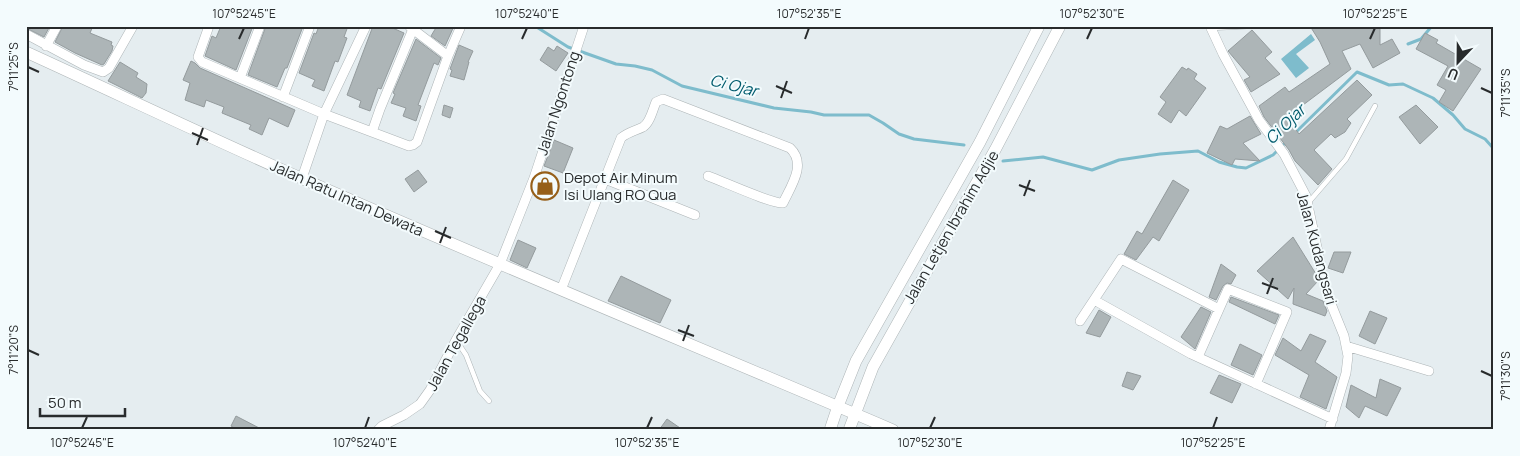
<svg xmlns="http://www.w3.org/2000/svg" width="1520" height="456" font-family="Manrope,sans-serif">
<rect width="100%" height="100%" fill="#e5edf0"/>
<path fill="#7ebccc" d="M1311 34 1315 40 1296 54 1309 68 1296 78 1281 59Z"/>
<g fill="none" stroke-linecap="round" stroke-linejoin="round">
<path stroke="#7ebccc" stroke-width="3" d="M535 26 568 47 616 64 635 66 652 70 682 86 774 108 811 112 824 115H869L883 123 899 134 914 139 964 145
M1408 44 1421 39 1432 26
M1295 133 1357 72 1389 85 1403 84 1433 98 1453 115 1465 129 1485 139 1494 149
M1003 161 1043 157 1092 170 1119 160 1160 154 1198 151 1219 162 1237 167 1246 168 1273 155 1287 141"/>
</g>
<path fill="#adb5b7" stroke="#949b9d" d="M26 26H50L44 37 26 28Z
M63 26H93L90 33 112 42 111 45 113 46 112 51 104 64 102 65 75 53 55 42Z
M221 26H253L236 70 205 56 212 36 216 38Z
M266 26H296L302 29 287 68H285L277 87 248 75Z
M319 26H348L344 37 347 38 338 62 335 61 324 91 312 86 315 80 299 73 314 33 316 34Z
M373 26H388L404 33 381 89 378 88 370 111 359 107 361 101 347 95Z
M437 26H454L445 46 431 36Z
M1310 26H1380V45L1392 39 1400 53 1373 68 1360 44 1342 51 1351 69 1287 117 1299 134 1357 80 1372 95 1347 119 1351 123 1345 132 1335 138 1331 134 1314 150 1332 169 1318 185 1295 161 1289 150 1264 117 1259 106 1285 87 1289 92 1330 64 1320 42Z
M1252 30 1272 52 1265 58 1280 74 1251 92 1244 80 1250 77 1228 51Z
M1425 33 1438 40 1436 43 1481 69 1453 111 1439 102 1446 90 1437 85 1448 66 1416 49Z
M416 39 441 58 438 65 434 63 418 105 421 106 416 121 403 116 406 108 391 103 395 94 393 93Z
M459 45 473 51 468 62H469L464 80 450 76 452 70 450 69Z
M557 46 568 53 556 71 540 60 548 47 554 51Z
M191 61 195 63 200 68 295 110 288 127 269 118 262 135 249 129 251 125 222 113 224 107 206 100 204 107 185 100 190 83 183 80Z
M120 62 138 73 136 77 147 84 146 93 142 98 108 81Z
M1182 67 1187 70 1188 68 1197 74 1194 79 1206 88 1186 116 1179 110 1171 123 1158 114 1166 102 1160 97Z
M444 105 453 108 450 118 442 115Z
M1416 105 1438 127 1420 144 1399 117Z
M1250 116 1261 134 1243 143 1260 161 1235 159 1232 165 1207 153 1220 126 1227 129Z
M554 140 573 148 563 173 544 166Z
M418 170 427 182 414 192 405 179Z
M1173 180 1189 190 1159 241 1153 237 1136 260 1124 254 1137 231 1142 234Z
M1293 237 1316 274 1318 281 1306 294 1323 301 1327 311 1325 316 1293 304 1294 288 1288 299 1257 271Z
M518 240 536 248 527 268 510 260Z
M1334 252H1351L1343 273 1328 268Z
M1221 264 1236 275 1231 284 1227 283 1223 286 1216 300 1209 297Z
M621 276 671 300 660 323 608 301Z
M1231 297 1279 315 1275 324 1229 302Z
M1201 307 1211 312 1195 349 1181 337Z
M1099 310 1111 317 1100 337 1086 333Z
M1370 311 1387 318 1375 344 1359 336Z
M1310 334 1326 341 1315 362 1337 377 1326 409 1300 397 1309 375 1275 355 1283 338 1301 351Z
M1240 344 1262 355 1253 375 1231 365Z
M1127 372 1141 376 1133 390 1122 386Z
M1219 375 1241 384 1232 403 1210 393Z
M1380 379 1401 388 1387 416 1365 406 1359 418 1346 407 1351 385 1376 398Z
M236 416 263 430H238L231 426Z
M667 419 683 430H659Z"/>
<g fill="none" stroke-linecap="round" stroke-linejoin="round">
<g stroke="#aeb5b7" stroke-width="5.5">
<path id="service" d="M1211 28 1252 26
M1308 203 1346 159 1375 106
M456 340 466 355 480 391 489 401"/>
</g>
<g stroke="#aeb5b7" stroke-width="10">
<path id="minor" d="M209 26 198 57 202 62 324 114 409 146 413 145 417 142 448 56
M1210 26 1223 54 1259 120 1284 154 1306 196 1327 294 1344 336 1348 356 1346 373 1329 430
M410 27 448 56 461 26
M26 34 84 65 103 72 109 68 133 26
M46 46 57 26
M240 78 260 26
M283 97 310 26
M372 132 380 109 413 29
M302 178 324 114 366 26
M605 179 695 215
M561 290 621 138C628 132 635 131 643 127 650 123 653 109 656 102L663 99 790 148C807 164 791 186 783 203 772 204 722 181 708 176
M1094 300 1191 354 1333 419
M1080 321 1121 259 1219 309
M1346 346 1429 371
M1198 357 1228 289 1287 312 1256 384
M378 430 382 426 404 415 420 404 430 390 456 340 500 264 534 178 584 26"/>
</g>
<g stroke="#aeb5b7" stroke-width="12">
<path id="tertiary" d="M26 52C118 94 210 138 303 179 498 265 696 346 893 430
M830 430 838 406 856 361 980 142 1039 26
M849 430 873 367 995 150 1060 26"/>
</g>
<use href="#service" stroke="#fff" stroke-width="4.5"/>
<use href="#minor" stroke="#fff" stroke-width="9"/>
<use href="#tertiary" stroke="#fff" stroke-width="11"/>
</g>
<path fill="none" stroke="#282b2c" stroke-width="2" d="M239 39 244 28M522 39 527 28M805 39 809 28M1087 39 1092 28M1370 39 1375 28M28 67 39 72M776 86 792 93M1481 88 1492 93M781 98 787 81M192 133 208 140M197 145 203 128M1019 185 1035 191M1024 196 1030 180M435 231 451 238M440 243 446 227M1262 283 1278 289M1267 294 1273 278M678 330 694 336M683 341 689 325M28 350 39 355M1481 371 1492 376M82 428 87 417M365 428 369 417M647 428 652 417M930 428 935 417M1213 428 1217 417"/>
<defs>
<g id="shop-ring" transform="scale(1.4375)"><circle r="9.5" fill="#f3fbfd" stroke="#965f19" stroke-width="1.5"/><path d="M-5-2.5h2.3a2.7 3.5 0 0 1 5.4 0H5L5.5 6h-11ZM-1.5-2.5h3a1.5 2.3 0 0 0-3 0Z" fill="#965f19"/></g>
</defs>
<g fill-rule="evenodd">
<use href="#shop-ring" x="545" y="186"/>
</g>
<g text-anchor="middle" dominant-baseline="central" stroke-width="4" stroke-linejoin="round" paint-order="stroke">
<g font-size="15" fill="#282b2c" stroke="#f3fbfd">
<text transform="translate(558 103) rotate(-72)">Jalan Ngontong</text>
<text transform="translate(347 198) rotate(24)">Jalan Ratu Intan Dewata</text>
<text transform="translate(951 227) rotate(-60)">Jalan Letjen Ibrahim Adjie</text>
<text transform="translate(1317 248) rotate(75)">Jalan Kudangsari</text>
<text transform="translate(456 343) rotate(-61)">Jalan Tegallega</text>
</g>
<g font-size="15" fill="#282b2c" stroke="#f3fbfd" text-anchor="start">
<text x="564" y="177">Depot Air Minum<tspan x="564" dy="17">Isi Ulang RO Qua</tspan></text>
</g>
<g font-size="16" font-style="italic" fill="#005b6d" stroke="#f3fbfd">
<text transform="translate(734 85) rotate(14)">Ci Ojar</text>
<text transform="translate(1285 124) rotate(-44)">Ci Ojar</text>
</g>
</g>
<rect width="1520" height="456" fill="none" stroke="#f3fbfd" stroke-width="55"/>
<g transform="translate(1458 62) rotate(202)" stroke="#f3fbfd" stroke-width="4" paint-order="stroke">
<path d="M0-4L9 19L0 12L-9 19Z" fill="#282b2c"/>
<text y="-8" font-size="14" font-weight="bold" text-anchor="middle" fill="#282b2c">U</text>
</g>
<path d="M40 408v8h85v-8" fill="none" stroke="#282b2c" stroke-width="2.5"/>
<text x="48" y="408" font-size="15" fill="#282b2c" stroke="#f3fbfd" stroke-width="4" paint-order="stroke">50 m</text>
<rect x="28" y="28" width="1464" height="400" fill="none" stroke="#282b2c" stroke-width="2"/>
<g font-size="12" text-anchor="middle" fill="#282b2c">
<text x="244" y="18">107°52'45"E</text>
<text x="527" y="18">107°52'40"E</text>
<text x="809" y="18">107°52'35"E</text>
<text x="1092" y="18">107°52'30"E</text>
<text x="1375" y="18">107°52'25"E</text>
<text transform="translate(14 67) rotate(-90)" y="4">7°11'25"S</text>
<text transform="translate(1506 93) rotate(-90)" y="4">7°11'35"S</text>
<text transform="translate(14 350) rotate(-90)" y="4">7°11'20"S</text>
<text transform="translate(1506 376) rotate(-90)" y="4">7°11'30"S</text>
<text x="82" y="447">107°52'45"E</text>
<text x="365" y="447">107°52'40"E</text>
<text x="647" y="447">107°52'35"E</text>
<text x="930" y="447">107°52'30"E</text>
<text x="1213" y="447">107°52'25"E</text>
</g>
</svg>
